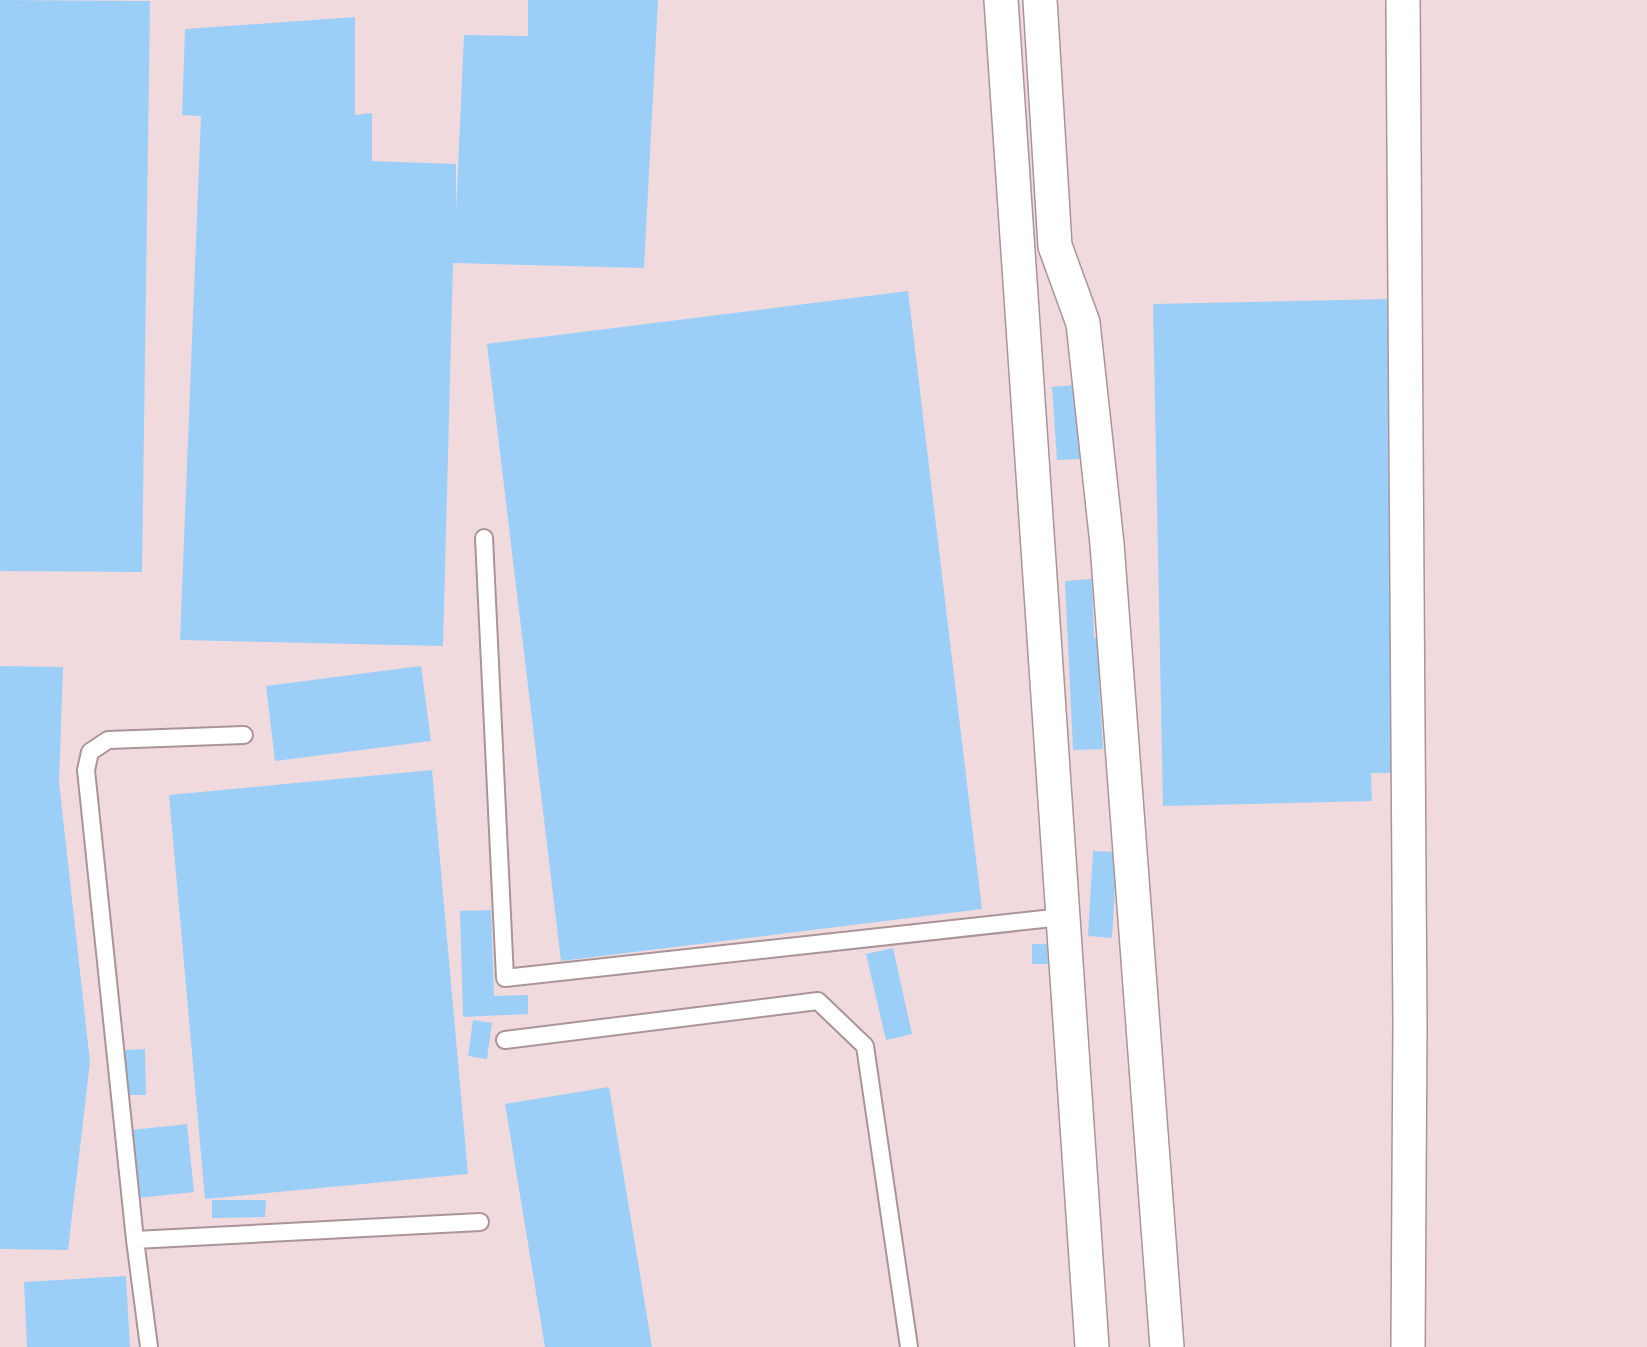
<svg xmlns="http://www.w3.org/2000/svg" width="1647" height="1347" font-family="'Varela Round',sans-serif">
<rect width="100%" height="100%" fill="#f1dadd"/>
<path fill="#9ccff8" d="M0 0 150 1 142 572 0 571Z
M528 0H658L644 268 453 263 443 646 180 640 201 116 182 115 185 29 355 17V115L372 113V161L456 164V212L464 35 528 36Z
M908 291 982 909 561 961 487 344Z
M1388 299 1398 773H1371L1372 801 1163 806 1153 304Z
M1076 385 1081 459 1057 460 1052 387Z
M1092 579 1094 638 1110 639 1112 678 1099 680 1103 749 1073 750 1065 581Z
M0 666 63 667 59 782 90 1062 68 1250 0 1249Z
M421 666 431 741 275 761 266 686Z
M432 770 468 1174 205 1199 169 795Z
M1093 851 1117 852 1112 938 1088 936Z
M491 910 494 996 528 995V1014L463 1017 460 911Z
M1032 944H1047L1048 964H1032Z
M893 948 912 1034 886 1040 866 954Z
M473 1020 492 1023 487 1059 468 1056Z
M145 1049 146 1095H125V1050Z
M609 1087 652 1347H545L505 1104Z
M187 1124 194 1192 139 1198 132 1130Z
M212 1200H266L265 1217 212 1218Z
M126 1276 130 1347H27L24 1282Z"/>
<g fill="none" stroke-linecap="round" stroke-linejoin="round">
<g stroke="#a99497" stroke-width="20">
<path id="lane" d="M484 538 505 978 1062 917
M505 1040 818 1001 865 1046 909 1347
M135 1240 480 1222
M149 1347 135 1240 86 770 90 752 108 740 244 735"/>
</g>
<g stroke="#a99497" stroke-width="36">
<path id="street" d="M1001 0 1092 1347
M1040 0 1055 246 1083 323 1107 544 1167 1347
M1403 0 1410 1025 1408 1347"/>
</g>
<use href="#lane" stroke="#fff" stroke-width="16"/>
<use href="#street" stroke="#fff" stroke-width="33"/>
</g>
</svg>
